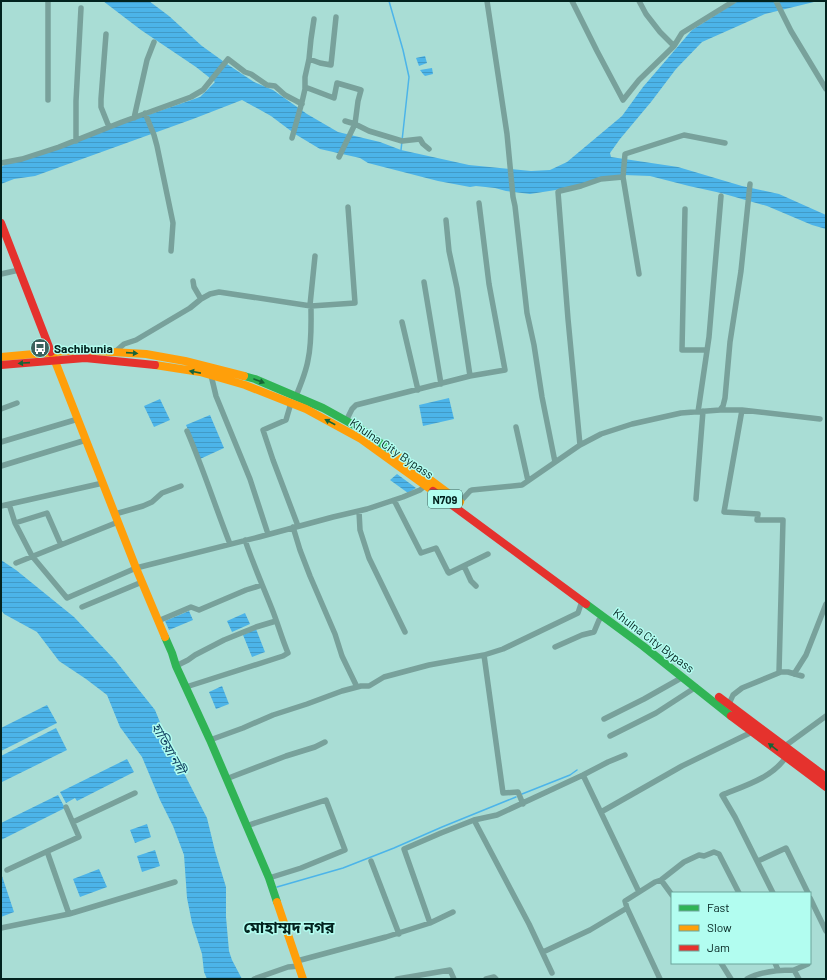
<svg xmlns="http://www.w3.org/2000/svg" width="827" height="980" font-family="Barlow,'Noto Sans Bengali',sans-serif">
<defs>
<pattern id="water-rules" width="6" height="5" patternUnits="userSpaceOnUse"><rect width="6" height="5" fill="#4cb4e9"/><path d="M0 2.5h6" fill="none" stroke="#419ac7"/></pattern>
</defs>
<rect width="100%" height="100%" fill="#a9ddd5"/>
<path fill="url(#water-rules)" d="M103 1H149L169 16 202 46 227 64 254 82 273 90 307 114 338 132 380 142 401 150 469 165 531 171 550 170 567 162 622 116 643 87 692 30 738 1H818L765 14 702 42 676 69 651 102 620 139 610 153 611 157 678 167 742 186 779 194 826 215V229L812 225 767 206 721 193 689 186 650 176 624 175 562 189 530 194 506 191 495 188 476 186 470 187 438 181 368 163 360 158 320 149 295 134 271 116 242 100 193 119 35 176 14 179 1 184V167L6 164 200 97 215 82 196 67 141 30Z
M425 56 427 63 419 66 416 58Z
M432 68 433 74 425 76 423 74 420 70Z
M449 398 454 419 423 426 419 405Z
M160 399 170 420 154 427 144 406Z
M210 415 224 448 200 459 186 425Z
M397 474 416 488 408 493 390 480Z
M1 560 16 570 74 617 115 660 155 710 169 744 207 818 215 851 226 887V917L229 951 232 960 242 979H207L204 972 202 954 192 923 187 898 184 855 173 826 160 800 142 757 120 727 107 695 86 679 59 661 37 632 4 614 1 610Z
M189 611 193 620 169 630 165 621Z
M245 613 250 624 232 632 227 621Z
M256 629 265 652 252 657 243 635Z
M222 686 229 704 216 709 209 692Z
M47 705 57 723 1 751V728Z
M56 728 67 750 2 782 1 780V756Z
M127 759 134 772 77 801 75 798 66 803 60 792Z
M58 795 65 808 1 840V823Z
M147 824 151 837 135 843 130 830Z
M155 850 160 866 142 872 137 856Z
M99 869 107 887 80 897 73 879Z
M1 873 14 912 1 917Z"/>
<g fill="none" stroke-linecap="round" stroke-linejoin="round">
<path stroke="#4cb4e9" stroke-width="1.5" d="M389 1 403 50 409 77 401 150
M522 794 570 775 577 770
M277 887 343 868 394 848 442 827 516 797"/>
<path stroke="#78a19b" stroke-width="5.5" d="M48 1V100
M487 1 507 134 513 197 515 206 527 313 534 345 542 397 555 462
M572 1 597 51 623 100 639 80 674 46 682 33 734 1
M639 1 646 14 660 32 674 46
M776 1 791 31 826 89
M106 34 101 99V107L109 127
M309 59 320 63 331 65 336 17
M305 87 334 98 337 83 361 90 358 101 355 124 339 157
M145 113 154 135 157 146 173 223 171 251
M134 118 147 60 154 42
M345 121 355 124 369 131 402 141 420 139 423 144 429 149
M292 138 302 102 305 89V77L309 59 311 39 314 19
M76 141V101L81 8
M1 163 22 159 59 147 122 122 191 97 203 90 228 59 245 72 251 74 267 85 275 86 285 95 302 104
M685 209 682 350H707
M1 274 19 270
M639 274 623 177 625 154 684 135 725 143
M193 281 194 287 201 299
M424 282 441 384
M310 305 315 256
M402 322 418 390
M116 351 124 344 136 340 190 308 201 299 210 294 219 292 311 306
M211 375 216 396 250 479 268 534
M470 376 505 370 489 284 479 203
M296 396C301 384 306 372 308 360 312 342 311 324 311 306L355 303 348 207
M291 403 286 420 263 430 273 460 298 526
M1 409 17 403
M720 410H742L724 512 758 514 757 520H783L779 672
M742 410 820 419
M698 412 709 337 721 196
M346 421 352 409 356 405 470 376 457 288 449 251 446 220
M516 427 528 481
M187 431C203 468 215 506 230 544
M1 442 78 419
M580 445 568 319 558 192 560 191 581 186 601 179 623 177
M1 466 86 440
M696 499 703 411
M394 500 421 553 436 548 448 572 449 573 488 554
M460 502 470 491 472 490 522 485 580 445 601 434 632 424 681 413 720 410 723 406 725 398 730 342 741 271 750 184
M9 504 15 523 32 556 67 598 136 568 259 537 333 517 367 509 403 497 420 490 426 485
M1 506 103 483
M359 511 360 530 369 558 405 632
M115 514 143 506 152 502 162 493 181 486
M15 523 47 513 61 545
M293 527 300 550 310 576 335 634 342 656 357 687
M16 563 118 522
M464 566 471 581 476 586
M82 607 142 582
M158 621 191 607 199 610 246 590 262 585
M555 647 582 635 594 632 599 620 603 616
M176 666 188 660 195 655 224 640 256 627 276 621
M794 674 806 655 826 604
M186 687 283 656 288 653C282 639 278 624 272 609 263 586 253 564 245 540
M729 704 733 695 742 688 781 672H788L802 676
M604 719 644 699 683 677
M610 736 656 713 696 687
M210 740 243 728 273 715 307 704 342 691 361 686H369L384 677 429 665 484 655
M785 746 826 716
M583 775 639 892
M226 779 286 756 315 747 325 742
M523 804 518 792 503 793 484 655 503 649 578 613 582 601
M66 807 79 837 48 851V854L69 914
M601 812 682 766 752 732
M474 820 529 924 552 973
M73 822 135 793
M246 826 326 800 345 850 301 868 269 878
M371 861 399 934
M758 861 786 848 808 893
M7 870 48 851
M661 880 672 895
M773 893 735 817 722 795C744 786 772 778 786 757
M810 898 826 931
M627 908 660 979
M453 912 430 923 404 849 441 833 474 820 497 815 583 775 608 762 625 755
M1 928 69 914 175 882
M543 952 590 930 627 908 625 901 655 882 661 880 684 862 699 855 704 856 714 852 719 854 739 893
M297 961 386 937 430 923
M721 963 731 979
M775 963 778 970
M794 970 808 964V963
M254 979 288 967 299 966
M397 979 450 970 454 979
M486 979 494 977 496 979
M747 979C761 971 778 970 794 970L799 979"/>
<path stroke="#30b455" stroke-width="8" d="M244 376 255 379 323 408 361 429 390 450
M586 604 643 646 731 716
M165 637 172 653 176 666 210 740 269 878 277 902"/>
<path stroke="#ff9f0a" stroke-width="8" d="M53 356 136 568 165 637
M1 357 78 350 146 354 185 361 244 376
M155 365 200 372 245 385 306 409 361 439 433 491
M390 450 460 502
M277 902 303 979"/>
<path stroke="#e5322d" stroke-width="8" d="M1 223 51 352
M1 365 85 358 155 365
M433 491 586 604
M719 697 826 777
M731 716 826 787"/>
</g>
<defs><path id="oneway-solid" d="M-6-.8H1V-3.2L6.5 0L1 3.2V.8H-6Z"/></defs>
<g fill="#176437">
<use href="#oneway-solid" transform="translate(132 353) rotate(4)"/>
<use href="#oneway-solid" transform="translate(24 363) rotate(176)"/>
<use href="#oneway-solid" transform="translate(195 372) rotate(-169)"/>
<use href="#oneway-solid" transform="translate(259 381) rotate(21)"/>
<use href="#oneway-solid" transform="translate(330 422) rotate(-152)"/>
<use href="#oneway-solid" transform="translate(773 747) rotate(-143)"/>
</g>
<defs>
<g id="bus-disc" transform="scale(1)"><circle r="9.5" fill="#3c635e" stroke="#b2fdf0"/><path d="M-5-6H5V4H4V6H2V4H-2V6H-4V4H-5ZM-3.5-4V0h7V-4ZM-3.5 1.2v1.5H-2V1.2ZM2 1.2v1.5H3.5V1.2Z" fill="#fff"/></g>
</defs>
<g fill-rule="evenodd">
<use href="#bus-disc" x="40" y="348"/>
</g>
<g text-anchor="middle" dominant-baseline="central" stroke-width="3" stroke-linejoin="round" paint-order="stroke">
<rect fill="#b2fdf0" stroke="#37645d" stroke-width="1" x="428" y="490" width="34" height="18" rx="3"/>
<g font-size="11" font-weight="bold" fill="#02221e">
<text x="445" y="499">N709</text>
</g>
<g font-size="12" font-weight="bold" fill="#02221e" stroke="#b2fdf0" text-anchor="start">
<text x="54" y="348">Sachibunia</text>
</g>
<g font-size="12" fill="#02221e" stroke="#b2fdf0">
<text transform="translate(392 448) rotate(34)">Khulna City Bypass</text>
<text transform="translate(654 640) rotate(37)">Khulna City Bypass</text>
</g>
<g font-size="13" font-style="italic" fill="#0f3e5e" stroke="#b2fdf0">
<text transform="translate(169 748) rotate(61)">হাতিয়া নদী</text>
</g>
<g font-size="16" font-weight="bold" fill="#02221e" stroke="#b2fdf0">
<text x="289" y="926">মোহাম্মদ নগর</text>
</g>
</g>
<rect width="827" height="980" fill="none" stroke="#02221e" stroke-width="4"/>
<rect x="671" y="892" width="140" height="72" fill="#b2fdf0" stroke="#6ca59c"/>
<rect x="679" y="905" width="20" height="6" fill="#30b455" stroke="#6ca59c"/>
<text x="707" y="912" font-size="12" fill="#02221e">Fast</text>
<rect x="679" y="925" width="20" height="6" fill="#ff9f0a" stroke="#6ca59c"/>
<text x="707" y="932" font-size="12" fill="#02221e">Slow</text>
<rect x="679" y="945" width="20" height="6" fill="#e5322d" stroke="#6ca59c"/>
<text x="707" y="952" font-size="12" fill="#02221e">Jam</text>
</svg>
